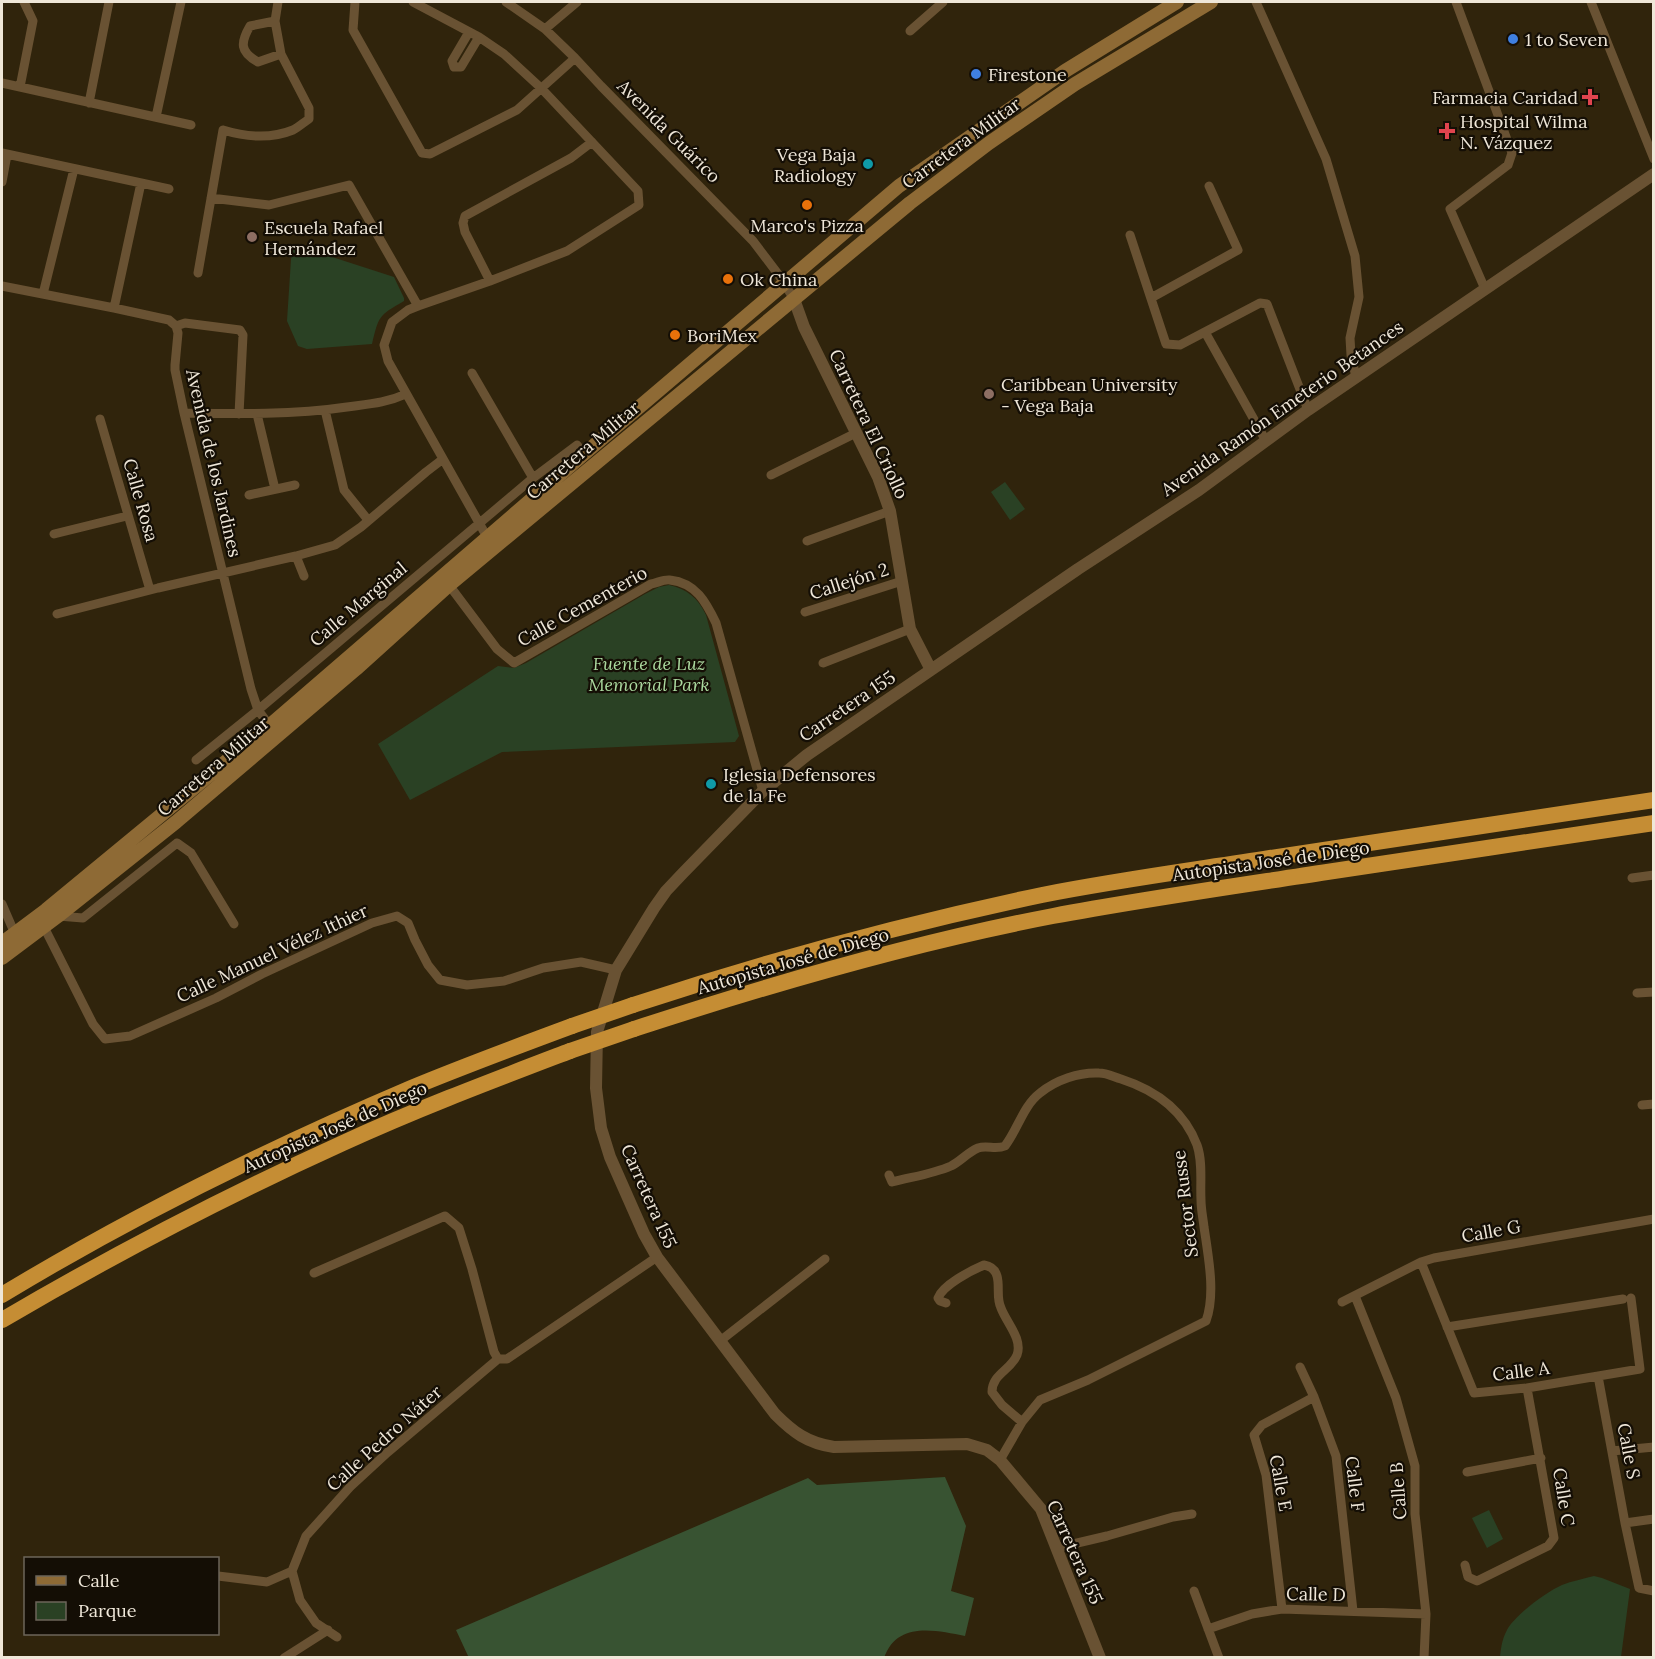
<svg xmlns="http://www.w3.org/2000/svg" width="1655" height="1659" font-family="Lora,serif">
<rect width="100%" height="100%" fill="#30240c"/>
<path fill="#2a4124" d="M292 244 394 277 404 298V301C378 316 379 316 372 344L307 349 298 346 287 321Z
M1005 482 1025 509 1010 520 991 492Z
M669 585C687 589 698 598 706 615L739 736 735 742 502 752 410 800 378 744 498 666 514 668 526 663 645 594 659 587Z
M1489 1510 1503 1539 1487 1548 1472 1518Z
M1594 1576 1602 1578 1630 1589 1621 1657H1500C1501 1648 1502 1639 1507 1630 1515 1615 1546 1592 1562 1585 1572 1581 1583 1579 1594 1576Z"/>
<path fill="#385332" d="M945 1477 966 1526 951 1591 974 1598 965 1636C935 1630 897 1621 884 1658H469L456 1630 808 1478 817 1485Z"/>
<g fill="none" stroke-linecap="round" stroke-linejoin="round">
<path stroke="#695233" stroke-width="9" d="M355 2 353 30 422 153 430 154 517 110 575 58
M413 2 479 37 504 54 541 88 638 191 639 205 567 251 490 281 418 306 408 310 392 322 384 345 388 361 487 537
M506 2 545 29 575 58 601 86 753 241 778 274 794 299
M1256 2 1326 159 1355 256 1359 297 1350 338 1351 355 1356 377
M1456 2 1512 153 1508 165 1450 209 1485 289
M1591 2 1654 159
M275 21 250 26C240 43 240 52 258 62L281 54
M545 29 577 2
M910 31 943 2
M469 32 452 61 454 67H461L479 37
M2 83 191 125
M20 87 33 21 24 2
M89 103 109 2
M156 117 181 2
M2 153 169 189
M2 182 7 155
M211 198 269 205 349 185 418 306
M1130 235 1166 344 1180 345 1260 303 1267 304 1308 410
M198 273 223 130C246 137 271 139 293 130 299 127 304 122 309 119V108L281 54 275 21 278 2
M490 281 465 232 463 223 465 216 571 158 592 142
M2 286 114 308 169 320 176 326 178 333 175 365V370L184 413 251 689 258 710 272 729
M43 294 74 169
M1151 298 1238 250 1209 186
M114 308 141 183
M176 326 185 323 240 330 243 335 239 414
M1205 332 1266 441
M472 373 533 478
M325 410 344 490 368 520
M184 413C239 414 293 415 347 407 369 404 386 403 406 394
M257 414 275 489
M100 419 150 590
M771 475 856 433
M249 495 295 485
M54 534 127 516
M807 541 890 511
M296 556 304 576
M449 585 497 649 514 663 651 584C657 583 664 579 670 580 696 583 706 602 716 623L763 791
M805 612 902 581
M57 614 158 588 296 556 335 545 361 527 426 472 443 459
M823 663 910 629
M196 760 258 710 533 478 577 445 584 454
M177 843 191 853 234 924
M1632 878 1654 875
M2 904 15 934
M58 916 83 918 177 843
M44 927 93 1024 105 1039 130 1036 216 998 262 974 372 923 397 916 408 923 415 940 428 965 440 980 467 985 504 981 543 968 581 962 616 970
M1637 993 1654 992
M1642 1105 1654 1104
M889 1175 892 1182C911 1177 933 1174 951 1166 961 1161 968 1152 978 1148 987 1145 996 1150 1005 1146 1018 1129 1023 1106 1040 1093 1056 1080 1079 1072 1099 1073 1107 1073 1114 1077 1121 1079 1155 1090 1184 1111 1197 1145 1203 1162 1200 1182 1201 1200 1201 1209 1203 1218 1204 1227 1208 1255 1216 1294 1206 1321L1088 1380 1040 1400 1022 1422 1000 1460
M1421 1262 1474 1393 1527 1388 1640 1369 1631 1298
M314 1273 445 1216 459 1228 472 1269 494 1352 498 1359
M1355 1296 1396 1398 1415 1466V1514L1426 1614 1424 1658
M1342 1302 1421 1262 1434 1258 1654 1219
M946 1303 940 1301 938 1298C943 1285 970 1271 984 1265 990 1266 995 1269 997 1276 1000 1286 996 1298 1001 1308 1006 1322 1023 1339 1017 1355 1011 1370 992 1374 992 1392L1002 1405 1022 1422
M1447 1327 1623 1299
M720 1341 825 1259
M498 1359H507L657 1257
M1300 1367 1314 1397 1336 1456 1353 1611
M1598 1376 1625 1523 1639 1588 1654 1591
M1612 1451 1654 1447
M1467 1472 1541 1458
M1625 1523 1654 1519
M1056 1548 1107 1536 1173 1517 1192 1514
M1465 1565 1468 1577 1477 1581 1548 1546 1554 1538 1527 1388
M218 1576 267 1582 292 1571
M1194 1591 1219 1658
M1282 1609 1266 1475 1254 1435 1262 1425 1314 1397
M1208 1629 1252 1614 1282 1609 1426 1614
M337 1637 316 1623 300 1600 292 1571 306 1536 350 1487 388 1452 498 1359
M284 1658 328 1630"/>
<path stroke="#695233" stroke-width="12" d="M794 299 804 327 878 477 890 511 910 629 931 670
M1100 1658 1041 1509 1000 1460 987 1450 967 1444 834 1447C807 1443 793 1432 775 1414L657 1257 644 1234 610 1157 601 1128 596 1088 597 1032 616 970 654 908 666 891 683 873 763 791 807 755 1078 569 1199 490 1308 410 1654 174"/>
<path stroke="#8e6a35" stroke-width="14" d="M2 943 46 910 269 726 584 454 899 186 1065 71 1177 2
M2 958 58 916 176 822 356 669 449 585 910 203 989 143 1075 84 1211 2"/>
<path stroke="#c58d34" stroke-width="16" d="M633 1005C767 961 904 924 1042 895 1118 880 1194 870 1270 858 1398 839 1526 819 1654 800
M634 1029C771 984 911 943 1053 916 1144 899 1236 886 1327 872 1436 856 1545 839 1654 823
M2 1295C132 1216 270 1148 411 1088 464 1066 518 1046 572 1026
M2 1320C113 1255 226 1196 343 1143 417 1109 494 1080 570 1051"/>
<path stroke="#c58d34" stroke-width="16" d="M572 1026 633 1005
M570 1051 634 1029"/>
</g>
<g fill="#3f7fe0" stroke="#140e05" stroke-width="2">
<circle cx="1513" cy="39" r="6"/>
<circle cx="976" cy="74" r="6"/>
</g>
<g fill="#e0444e" stroke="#140e05" stroke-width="2">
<path d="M1587 88h6v6h6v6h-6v6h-6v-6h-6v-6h6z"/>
<path d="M1444 122h6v6h6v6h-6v6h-6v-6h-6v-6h6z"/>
</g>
<g fill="#0f9aa8" stroke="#140e05" stroke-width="2">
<circle cx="868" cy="164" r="6"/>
<circle cx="711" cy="784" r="6"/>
</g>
<g fill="#e8710a" stroke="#140e05" stroke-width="2">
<circle cx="807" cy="205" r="6"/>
<circle cx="728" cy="279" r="6"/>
<circle cx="675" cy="335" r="6"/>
</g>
<g fill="#8d6e63" stroke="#140e05" stroke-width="2">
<circle cx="252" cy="237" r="6"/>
<circle cx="989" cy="394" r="6"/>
</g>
<g text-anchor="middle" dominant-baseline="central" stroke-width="4.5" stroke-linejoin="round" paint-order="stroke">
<g font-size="18" fill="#efe7d9" stroke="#140e05" text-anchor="start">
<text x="1525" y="39">1 to Seven</text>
<text x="988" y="74">Firestone</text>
<text x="1578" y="97" text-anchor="end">Farmacia Caridad</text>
<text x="1460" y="121">Hospital Wilma<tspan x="1460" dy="21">N. Vázquez</tspan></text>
<text x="856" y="154" text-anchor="end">Vega Baja<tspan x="856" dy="21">Radiology</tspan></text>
<text x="807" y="225" text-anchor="middle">Marco's Pizza</text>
<text x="264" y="227">Escuela Rafael<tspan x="264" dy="21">Hernández</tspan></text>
<text x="740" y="279">Ok China</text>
<text x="687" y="335">BoriMex</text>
<text x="1001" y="384">Caribbean University<tspan x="1001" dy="21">- Vega Baja</tspan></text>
<text x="723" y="774">Iglesia Defensores<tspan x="723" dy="21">de la Fe</tspan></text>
</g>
<g font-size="18" fill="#efe7d9" stroke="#140e05">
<text transform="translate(669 131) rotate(45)">Avenida Guárico</text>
<text transform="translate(961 143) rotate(-36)">Carretera Militar</text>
<text transform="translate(1282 408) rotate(-35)">Avenida Ramón Emeterio Betances</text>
<text transform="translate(869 424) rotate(65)">Carretera El Criollo</text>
<text transform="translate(583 450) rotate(-40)">Carretera Militar</text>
<text transform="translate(214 463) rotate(77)">Avenida de los Jardines</text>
<text transform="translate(141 500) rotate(74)">Calle Rosa</text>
<text transform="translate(849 581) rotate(-18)">Callejón 2</text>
<text transform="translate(358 604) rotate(-40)">Calle Marginal</text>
<text transform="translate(582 606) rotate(-29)">Calle Cementerio</text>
<text transform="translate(847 706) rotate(-34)">Carretera 155</text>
<text transform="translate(213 766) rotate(-41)">Carretera Militar</text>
<text transform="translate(1271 861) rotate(-8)">Autopista José de Diego</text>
<text transform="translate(272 953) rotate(-25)">Calle Manuel Vélez Ithier</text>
<text transform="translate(793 961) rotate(-16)">Autopista José de Diego</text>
<text transform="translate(335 1127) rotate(-24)">Autopista José de Diego</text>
<text transform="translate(649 1196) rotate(66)">Carretera 155</text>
<text transform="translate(1185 1204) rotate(-97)">Sector Russe</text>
<text transform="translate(1491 1231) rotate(-10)">Calle G</text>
<text transform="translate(1521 1371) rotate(-7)">Calle A</text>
<text transform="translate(384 1438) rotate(-42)">Calle Pedro Náter</text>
<text transform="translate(1629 1451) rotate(79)">Calle S</text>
<text transform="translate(1281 1483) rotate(80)">Calle E</text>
<text transform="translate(1355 1484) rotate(83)">Calle F</text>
<text transform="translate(1398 1491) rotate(-94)">Calle B</text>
<text transform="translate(1564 1497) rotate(81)">Calle C</text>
<text transform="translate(1075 1552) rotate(66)">Carretera 155</text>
<text transform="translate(1316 1594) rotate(1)">Calle D</text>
</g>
<g font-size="18" font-style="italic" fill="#abd99f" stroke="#140e05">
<text x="649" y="663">Fuente de Luz<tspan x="649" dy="21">Memorial Park</tspan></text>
</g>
</g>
<rect width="1655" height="1659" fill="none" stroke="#efe7d9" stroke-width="6"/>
<rect x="24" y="1557" width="195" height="78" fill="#140e05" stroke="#6c655a" stroke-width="1.5"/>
<rect x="36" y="1576" width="30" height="9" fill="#8e6a35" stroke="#6c655a" stroke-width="1.5"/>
<text x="78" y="1587" font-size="18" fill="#efe7d9">Calle</text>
<rect x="36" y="1602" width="30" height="18" fill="#2a4124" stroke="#6c655a" stroke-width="1.5"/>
<text x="78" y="1617" font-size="18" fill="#efe7d9">Parque</text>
</svg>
